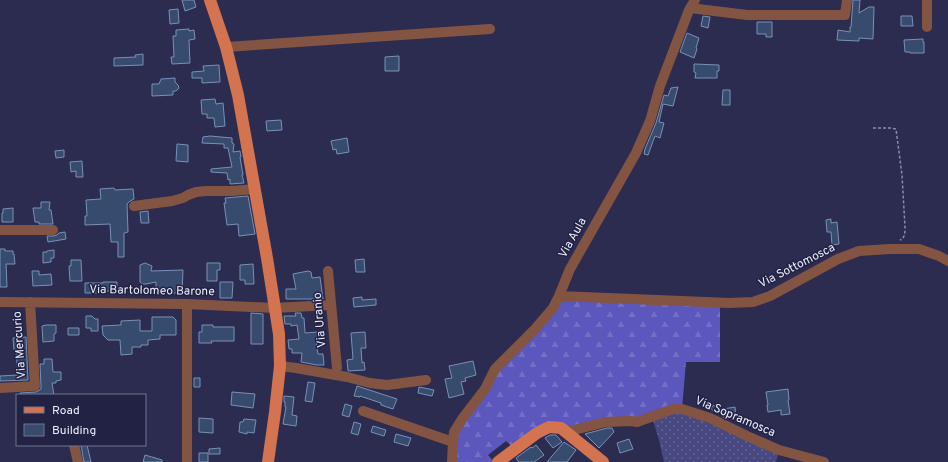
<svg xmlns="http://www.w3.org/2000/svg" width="948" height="462" font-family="Overpass,sans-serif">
<defs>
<pattern id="grass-dots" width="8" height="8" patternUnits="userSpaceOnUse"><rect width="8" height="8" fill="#494982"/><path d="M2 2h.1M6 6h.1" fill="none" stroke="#636495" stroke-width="1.8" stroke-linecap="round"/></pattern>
<pattern id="forest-firs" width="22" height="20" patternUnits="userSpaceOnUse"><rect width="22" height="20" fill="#5b57bc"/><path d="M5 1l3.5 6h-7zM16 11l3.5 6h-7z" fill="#736fc6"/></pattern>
</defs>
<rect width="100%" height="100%" fill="#2c2c51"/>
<path fill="url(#grass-dots)" d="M673 409 779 450 776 462H664L659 440 652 417Z"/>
<path fill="url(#forest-firs)" d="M559 296 720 302V362H686L682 409 637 422 561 428 515 449 506 441 488 455 494 462H452L453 442 485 389Z"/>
<path fill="#374b6e" stroke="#7a90b7" d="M182 0H194L196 7 185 11Z
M853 0H860L859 13 869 7H874L873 39 859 38V41L837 40 838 30 850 32V27H851Z
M178 9 179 23 170 24 169 10Z
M703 16 710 17 708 28 701 26Z
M901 16H912L913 26H901Z
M757 22H772V37H766V34H757Z
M189 29V31L194 30 195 39 189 40 190 63 172 64 171 57H174L173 36H176V30Z
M687 33 699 38 696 48 697 49 694 58 680 52Z
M923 39V42H924V53H910V52H905L904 40Z
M143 54V65L114 66V58L136 57 135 55Z
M399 56V71H385V57Z
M694 64 719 65V71H717V78H695L696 73 694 72Z
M219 65 220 82 202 83V78H192V72L204 71 203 66Z
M175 78V82L178 85 179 88 176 91H173V95L152 96V84H159L161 79Z
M678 87 673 106 663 104 659 122 664 123 660 138 655 136 648 155 644 154 645 149 656 123 664 95 668 96 671 88Z
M723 90H730V105H722Z
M215 99 216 104 223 103 225 126 215 127 214 118H207V114H202L201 100Z
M281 120 282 130 267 131 266 121Z
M210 136 232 138V143L234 144 233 152 240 151 241 157H240L243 175H242L244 183 230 184V179L228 180 227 173 211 172V169L232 167 228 148H224V144L202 143 203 137Z
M347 138 349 152 337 154 336 149 333 150 331 141Z
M177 144 188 145V162L176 161Z
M64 150V157L56 158 55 151Z
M82 161 83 177H76V171L71 172 70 162Z
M114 188 115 190 133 189 134 199 130 201 127 204 128 232 124 233V257H118V242H111L110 224 85 225V216H87L86 200 101 199 100 189Z
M248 196 255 234 239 236 238 224 227 225 224 203H226L225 198Z
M41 202H50L49 210H51L53 224H39V222H35L33 208H41Z
M13 208V222H2V213H3V209Z
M148 211 149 223H141L140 212Z
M831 219V223L837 222 839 244 832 245 831 232H827L826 220Z
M65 232 66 239 48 242 47 236H53L57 235 59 233Z
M0 249H5V251H13V254H14L15 264H6L7 287H0Z
M54 250V258H51V262L43 263V252H47V251Z
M364 259 365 272H356L355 260Z
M71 260H81L82 281H70L69 266H71Z
M145 263 152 266 151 271 183 270 182 293H172V290H159V288H156V282L146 284H142L140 282V265Z
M207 263H220V270H217V281H207Z
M253 264 254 284H245V280H240V265Z
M32 271H39V275L51 274 52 285 33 286Z
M308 271 311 272 312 278 320 277 323 299H286V289H296L293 274Z
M103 282H117V291H99V293H85V283H103Z
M220 282H233L232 298H220Z
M362 297V300L376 299V305L354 307 353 298Z
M251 313 263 314V344H251Z
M295 313H301L302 318H304L305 333 318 332 319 342H316L318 354H323L324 365H317L301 362 302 353H292V349H289L288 340 299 339 297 325 291 326V324H285L284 316H296Z
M86 316H92L95 319H98V331H91V328H86Z
M152 317H173L176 320V335H160V339L148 340V345H141V347H132V354L121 355 120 340H108L103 335 102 326 121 325V321L140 320V331H152Z
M46 325H56V333L54 334V341L43 342 42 326Z
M202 325H213V327H234V341H211L212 343H199V332H202Z
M68 328H79V335H68Z
M365 332 366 348H361L362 363 364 362 365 370 348 371 347 360 353 359 351 333Z
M26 337 28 380 0 381V376L18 375 16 350H14L13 338Z
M44 359H52L53 372H61V380L56 381V383H52L54 395H20V393L36 392 41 389V386L40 364H44Z
M473 361 476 375 465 378 466 381 461 382 464 394 449 398 445 379 452 378 449 366Z
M194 378H200V387H194Z
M308 382 315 383 312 402 305 401Z
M357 386 397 399 393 409 381 405V403L360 396V397L354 396Z
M419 387 434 390 432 396 418 393Z
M788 389 789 400H788L790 414 781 415V410L768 412 767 405H768L766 392Z
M232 392 255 394 253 408 231 405Z
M284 396 294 397 292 415 297 416 296 426 283 424 286 407H285V402H284Z
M345 404 352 406 349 417 342 415Z
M721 404 722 411 714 412 710 407H712V406Z
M735 407 736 417 726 419 724 418 723 409Z
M199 418 213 419V433L199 432Z
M244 419 256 420 254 433 247 432V434L239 432 240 422H243Z
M354 422 361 424 358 435 351 433Z
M373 426 386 430 384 436 371 432Z
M607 428H612L614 432 599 448 585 434Z
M396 434 411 438 408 446 394 442Z
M550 435H556L562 442 553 448 545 438Z
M629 439 633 449 620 453 617 443Z
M564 442 576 450 567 462H547Z
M81 445H87L91 462H84Z
M536 445 544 455 534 462H519L516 458 531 447 532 448Z
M220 448V454H209V449Z
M199 453H208V462H199Z
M145 455 162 460V462H143Z"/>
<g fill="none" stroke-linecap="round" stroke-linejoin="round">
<path stroke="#8c8da6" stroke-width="1.5" stroke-dasharray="3 2" stroke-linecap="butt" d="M873 128H891L896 129 902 175 905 227C905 233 905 238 900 240"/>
<path stroke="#845443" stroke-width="10" d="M690 8 747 15H845L847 0
M927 27V0
M226 47 490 29
M134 206 172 201 183 198 188 195 196 192 206 191H232L255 189
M0 230H53
M328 271 337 368
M559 296 730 303 753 302 770 296 838 259 859 251 889 249H919L939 256 948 261
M0 302 187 304 274 308 331 305
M187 304V462
M280 366 296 368 347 377 370 383 387 385 426 380
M0 388 35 386 30 302
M363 411 453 442
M566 432 606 422 631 421 637 422 673 409H682L710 418 747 436 779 450 824 462
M74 445 78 462
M452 462 453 442 454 432 462 419 485 389 495 369 535 329 553 308 559 296 570 269 636 153 650 121 660 86 689 10 695 0"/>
<path stroke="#d4734f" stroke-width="12" d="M210 0 226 47 238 95 267 258 279 334 280 366 275 412 268 462
M498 462 537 433 549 427 561 428 603 462"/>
</g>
<g text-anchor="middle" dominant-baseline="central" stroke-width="3" stroke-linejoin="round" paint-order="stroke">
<g font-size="12" fill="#eceefc" stroke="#222245">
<text transform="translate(573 238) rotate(-61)">Via Aula</text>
<text transform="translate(797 266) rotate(-27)">Via Sottomosca</text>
<text transform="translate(152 291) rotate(1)">Via Bartolomeo Barone</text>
<text transform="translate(320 320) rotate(-95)">Via Uranio</text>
<text transform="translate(20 345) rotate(-94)">Via Mercurio</text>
<text transform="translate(735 417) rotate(23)">Via Sopramosca</text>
</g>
</g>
<rect x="16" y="394" width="130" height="52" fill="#222245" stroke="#73748e"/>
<rect x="24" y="407" width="20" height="6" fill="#d4734f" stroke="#73748e"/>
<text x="52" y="414" font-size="12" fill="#eceefc">Road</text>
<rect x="24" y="424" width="20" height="12" fill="#374b6e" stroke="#73748e"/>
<text x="52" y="434" font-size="12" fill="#eceefc">Building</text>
</svg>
